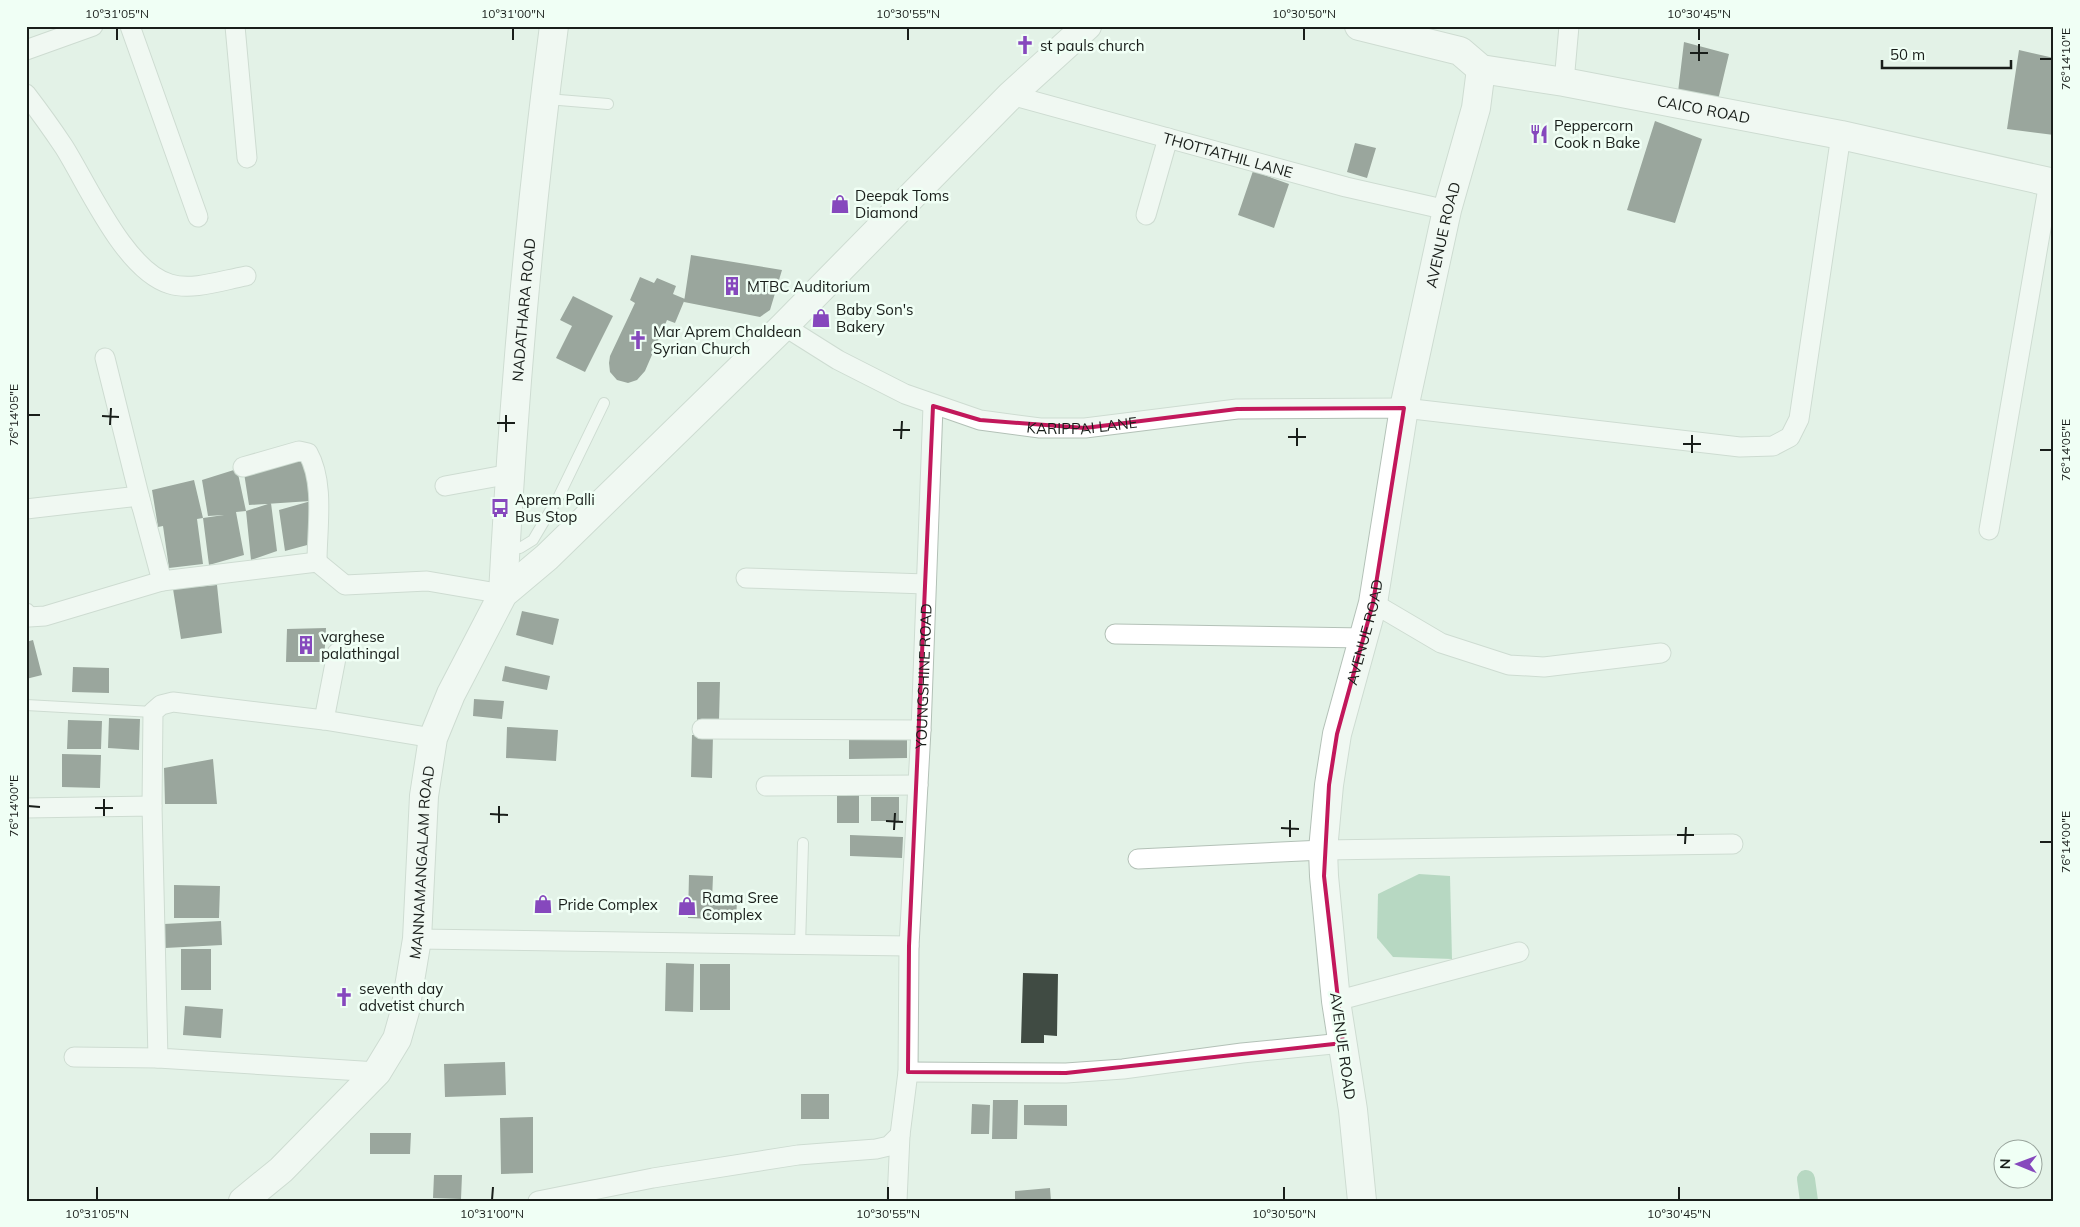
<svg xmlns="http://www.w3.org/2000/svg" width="2080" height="1227" font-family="Mulish,sans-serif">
<rect width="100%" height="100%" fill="#e3f2e7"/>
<path fill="#82b995" d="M1419 874 1450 876 1452 959 1393 957 1377 938 1378 894Z"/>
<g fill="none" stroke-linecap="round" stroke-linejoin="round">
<path stroke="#82b995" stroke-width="18" d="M1806 1179 1809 1201"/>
</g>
<path fill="#404b43" d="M1684 42 1729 54 1718 100 1678 92Z
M2019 50 2054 58V135L2007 129Z
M1655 121 1702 139 1675 223 1627 210Z
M1355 143 1376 148 1367 178 1347 172Z
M1253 171 1289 184 1274 228 1238 215Z
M691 255 782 270 770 310 760 317 684 302Z
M640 277 654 283 657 278 676 286 673 294 685 299 675 323 667 320 645 371 637 380 628 383 617 380 610 372 609 363 610 356 635 303 630 300Z
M573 296 613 316 585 372 556 358 572 326 560 320Z
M306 457 311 501 249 505 244 473Z
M237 469 246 511 236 512 244 555 209 565 203 518 224 515 208 516 202 480Z
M194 480 203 518 197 519 203 564 169 568 163 526 158 527 152 490Z
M311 501V544L285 551 279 510Z
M271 503 277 551 251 560 246 511Z
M217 585 222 633 181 639 173 589Z
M522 611 559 619 553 645 516 635Z
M326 628 324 662H286L287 629Z
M33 640 42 675 26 679V642Z
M505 666 550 676 547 690 502 681Z
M73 667 109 668V693L72 692Z
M697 682H720L719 720H697Z
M474 699 504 701 502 719 473 716Z
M109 718 140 719 139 750 108 748Z
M68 720 102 721 101 749H67Z
M507 727 558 730 556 761 506 758Z
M692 735H713L712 778 691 777Z
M849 736H907V758L849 759Z
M62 754 101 755 100 788 62 787Z
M213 759 217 804H165L164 768Z
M837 792H859V823H837Z
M871 797H899V821H871Z
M850 835 903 837 902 858 850 856Z
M689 875 713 876 712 900 737 901 736 920 688 918Z
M174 885 220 886 219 918H174Z
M221 921 222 945 165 948 164 924Z
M181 949H211V990H181Z
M666 963 694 964 693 1012 665 1011Z
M700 964H730V1010H700Z
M1023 973 1058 974 1057 1036 1044 1035V1043H1021Z
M185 1006 223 1009 221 1038 183 1035Z
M505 1062 506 1095 445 1097 444 1064Z
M801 1094H829V1119H801Z
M993 1100H1018L1017 1139H992Z
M972 1104 990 1105 989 1134H971Z
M1024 1105H1067V1126L1024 1125Z
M533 1117V1173L501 1174 500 1118Z
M370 1133H411L410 1154H370Z
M434 1175H462L461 1199 433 1198Z
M1050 1188 1051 1201H1015V1191Z"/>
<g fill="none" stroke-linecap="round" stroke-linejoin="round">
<g stroke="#b3c1b7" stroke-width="12">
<path id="lane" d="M547 99 608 104
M506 549 520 548 533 540 559 496 604 403
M26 705 153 712
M800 946 803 843"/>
</g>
<g stroke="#b3c1b7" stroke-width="21">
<g id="street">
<path d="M130 26 198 217"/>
<path d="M235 26 247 158"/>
<path d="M26 50 93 26"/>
<path d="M1564 82 1569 26"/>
<path d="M26 94C39 111 52 129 64 147 88 185 125 271 170 284 193 291 223 280 246 276"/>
<path id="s1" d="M1011 95 1346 187 1447 210"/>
<path d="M1146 215 1168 138"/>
<path id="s2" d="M784 326 838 360 905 394 980 420 1040 428H1085L1237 409 1404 408 1740 447 1773 446 1790 437 1799 419 1841 135"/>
<path d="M105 358 142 507"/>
<path d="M243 467 299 451 308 453C325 483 317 528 317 562"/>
<path d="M445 486 510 474"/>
<path d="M26 509 139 496 162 581"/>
<path d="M1989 530 2049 182"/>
<path d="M746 578 926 584"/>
<path d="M1373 603 1441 643 1509 665 1544 667 1661 653"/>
<path d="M26 613 29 617 45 616 162 581 317 562 345 585 427 581 503 594"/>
<path d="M1115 634 1365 638"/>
<path d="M324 720 337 653"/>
<path d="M702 729 921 730"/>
<path d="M766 786 918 785"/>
<path d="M152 806 153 712 161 705 173 702 324 720 433 738"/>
<path d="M26 808 152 806 158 1058 377 1072"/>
<path d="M1138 859 1323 850 1733 844"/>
<path d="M417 939 909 946"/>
<path d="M1336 1001 1519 952"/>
<path d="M74 1057 158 1058"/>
<path d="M908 1072 1066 1073 1123 1069 1242 1053 1343 1043"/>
<path id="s3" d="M538 1201 653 1178 798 1155 876 1149 889 1146 900 1135 908 1072 909 946 921 730 933 406"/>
<path d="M897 1201 900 1135"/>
</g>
</g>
<g stroke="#b3c1b7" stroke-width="30">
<g id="secondary">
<path id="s4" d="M1359 26 1460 51 1481 69 1564 82 1841 135 2054 183"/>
<path id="s5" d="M503 594C513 404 529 215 554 26"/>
<path id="s6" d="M243 1201 281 1170 377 1072 397 1039 405 1011 417 939 424 796 433 738 451 694 503 594 547 557 784 326 1011 95 1087 26"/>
<path id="s7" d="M1362 1201 1353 1110 1336 1001 1324 876 1323 850 1329 785 1337 734 1373 603 1404 408 1447 210 1476 108 1481 69"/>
</g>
</g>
<use href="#lane" stroke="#fff" stroke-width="10"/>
<use href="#street" stroke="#fff" stroke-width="19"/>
<use href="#secondary" stroke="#fff" stroke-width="28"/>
</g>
<path d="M0 0H2080V1227H0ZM933 406 980 420 1085 428 1237 409 1404 408 1373 603 1337 734 1329 785 1324 876 1343 1043 1066 1073 908 1072 909 946Z" fill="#e3f2e7" fill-opacity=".55" fill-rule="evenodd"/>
<path fill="none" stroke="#c2185b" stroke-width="4" stroke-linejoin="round" d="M933 406 980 420 1085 428 1237 409 1404 408 1373 603 1337 734 1329 785 1324 876 1343 1043 1066 1073 908 1072 909 946Z"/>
<path fill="none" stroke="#191e1a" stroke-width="2" d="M117 40V28M513 40V28M908 40V28M1304 40V28M1699 40V28M1690 53H1708M2040 59H2052M1699 61V44M28 415H40M102 416 119 417M497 423H515M110 425 111 408M893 430H910M506 432V415M1288 437H1306M901 439 902 421M1683 444H1701M1297 446V428M2040 450H2052M1692 453V435M28 806 40 807M95 808H113M490 814 508 815M104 816V799M886 821 903 822M499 823V806M1281 828 1299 829M894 830 895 813M1677 835H1694M1290 837V820M2040 842H2052M1685 844 1686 827M97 1200V1187M492 1200 493 1187M888 1200V1187M1284 1200V1187M1679 1200V1187"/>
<defs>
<g id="church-bare" transform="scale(1.5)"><path d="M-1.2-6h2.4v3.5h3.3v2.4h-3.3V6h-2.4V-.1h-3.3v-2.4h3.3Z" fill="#8648bd" stroke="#f0fff5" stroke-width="2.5" paint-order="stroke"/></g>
<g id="restaurant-bare" transform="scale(1.5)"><path d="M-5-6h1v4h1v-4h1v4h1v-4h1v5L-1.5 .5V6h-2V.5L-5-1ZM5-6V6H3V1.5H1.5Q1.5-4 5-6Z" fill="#8648bd" stroke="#f0fff5" stroke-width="2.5" paint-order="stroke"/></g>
<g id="shop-bare" transform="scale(1.5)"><path d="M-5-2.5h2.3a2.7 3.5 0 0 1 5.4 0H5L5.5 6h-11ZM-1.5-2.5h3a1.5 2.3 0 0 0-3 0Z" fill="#8648bd" stroke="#f0fff5" stroke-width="2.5" paint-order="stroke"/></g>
<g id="building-bare" transform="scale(1.5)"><path d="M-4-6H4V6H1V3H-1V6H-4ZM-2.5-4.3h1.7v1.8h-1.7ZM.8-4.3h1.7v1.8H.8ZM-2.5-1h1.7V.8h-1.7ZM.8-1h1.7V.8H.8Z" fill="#8648bd" stroke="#f0fff5" stroke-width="2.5" paint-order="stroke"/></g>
<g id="bus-bare" transform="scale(1.5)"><path d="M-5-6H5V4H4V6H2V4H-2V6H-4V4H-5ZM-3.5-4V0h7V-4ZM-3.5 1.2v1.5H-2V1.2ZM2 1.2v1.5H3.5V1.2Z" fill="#8648bd" stroke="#f0fff5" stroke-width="2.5" paint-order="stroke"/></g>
</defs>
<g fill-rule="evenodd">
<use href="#church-bare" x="1025" y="45"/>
<use href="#restaurant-bare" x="1539" y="134"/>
<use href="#shop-bare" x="840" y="204"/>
<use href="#building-bare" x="732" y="286"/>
<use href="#shop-bare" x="821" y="318"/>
<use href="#church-bare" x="638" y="340"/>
<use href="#bus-bare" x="500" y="508"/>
<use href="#building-bare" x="306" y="645"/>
<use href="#shop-bare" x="543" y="904"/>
<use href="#shop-bare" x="687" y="906"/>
<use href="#church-bare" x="344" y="997"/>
</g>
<g text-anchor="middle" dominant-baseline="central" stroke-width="5" stroke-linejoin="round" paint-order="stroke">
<g font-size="15" fill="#191e1a" stroke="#f0fff5" text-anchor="start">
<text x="1040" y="45">st pauls church</text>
<text x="1554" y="125">Peppercorn<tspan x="1554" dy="17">Cook n Bake</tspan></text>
<text x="855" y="195">Deepak Toms<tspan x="855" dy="17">Diamond</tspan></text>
<text x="747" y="286">MTBC Auditorium</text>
<text x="836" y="309">Baby Son's<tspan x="836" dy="17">Bakery</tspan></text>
<text x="653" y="331">Mar Aprem Chaldean<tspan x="653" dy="17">Syrian Church</tspan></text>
<text x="515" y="499">Aprem Palli<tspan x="515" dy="17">Bus Stop</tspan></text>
<text x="321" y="636">varghese<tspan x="321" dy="17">palathingal</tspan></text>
<text x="702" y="897">Rama Sree<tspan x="702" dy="17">Complex</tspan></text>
<text x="558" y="904">Pride Complex</text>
<text x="359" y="988">seventh day<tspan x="359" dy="17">advetist church</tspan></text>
</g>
<g font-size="15" fill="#191e1a" stroke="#f0fff5">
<text stroke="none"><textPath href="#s4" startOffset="358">CAICO ROAD</textPath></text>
<text stroke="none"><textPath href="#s1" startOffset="225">THOTTATHIL LANE</textPath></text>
<text stroke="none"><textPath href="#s7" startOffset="981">AVENUE ROAD</textPath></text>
<text stroke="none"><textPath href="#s5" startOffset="285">NADATHARA ROAD</textPath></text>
<text stroke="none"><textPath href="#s2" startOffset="321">KARIPPAI LANE</textPath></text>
<text stroke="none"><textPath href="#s7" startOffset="576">AVENUE ROAD</textPath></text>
<text stroke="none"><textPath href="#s3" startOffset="831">YOUNGSHINE ROAD</textPath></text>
<text stroke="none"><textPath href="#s6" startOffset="404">MANNAMANGALAM ROAD</textPath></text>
<text transform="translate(1343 1046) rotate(82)">AVENUE ROAD</text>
</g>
</g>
<rect width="2080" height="1227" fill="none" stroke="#f0fff5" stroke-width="55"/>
<g transform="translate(2018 1164) rotate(271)"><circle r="24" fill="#f0fff5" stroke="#9aa59d"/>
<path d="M0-4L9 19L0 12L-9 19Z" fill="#8648bd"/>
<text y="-8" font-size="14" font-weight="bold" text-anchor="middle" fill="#191e1a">N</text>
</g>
<path d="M1882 60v8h129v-8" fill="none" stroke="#191e1a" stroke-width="2.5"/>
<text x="1890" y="60" font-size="15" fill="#191e1a" stroke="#f0fff5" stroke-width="4" paint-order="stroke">50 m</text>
<rect x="28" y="28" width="2024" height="1172" fill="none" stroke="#191e1a" stroke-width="2"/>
<g font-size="12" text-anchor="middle" fill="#191e1a">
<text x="117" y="18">10°31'05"N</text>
<text x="513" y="18">10°31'00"N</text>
<text x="908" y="18">10°30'55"N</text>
<text x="1304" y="18">10°30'50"N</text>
<text x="1699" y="18">10°30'45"N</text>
<text transform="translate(2066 59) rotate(-90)" y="4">76°14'10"E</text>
<text transform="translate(14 415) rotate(-90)" y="4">76°14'05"E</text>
<text transform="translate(2066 450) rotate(-90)" y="4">76°14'05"E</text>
<text transform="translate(14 806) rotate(-90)" y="4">76°14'00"E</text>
<text transform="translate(2066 842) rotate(-90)" y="4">76°14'00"E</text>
<text x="97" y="1218">10°31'05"N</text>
<text x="492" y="1218">10°31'00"N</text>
<text x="888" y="1218">10°30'55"N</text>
<text x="1284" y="1218">10°30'50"N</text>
<text x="1679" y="1218">10°30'45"N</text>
</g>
</svg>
